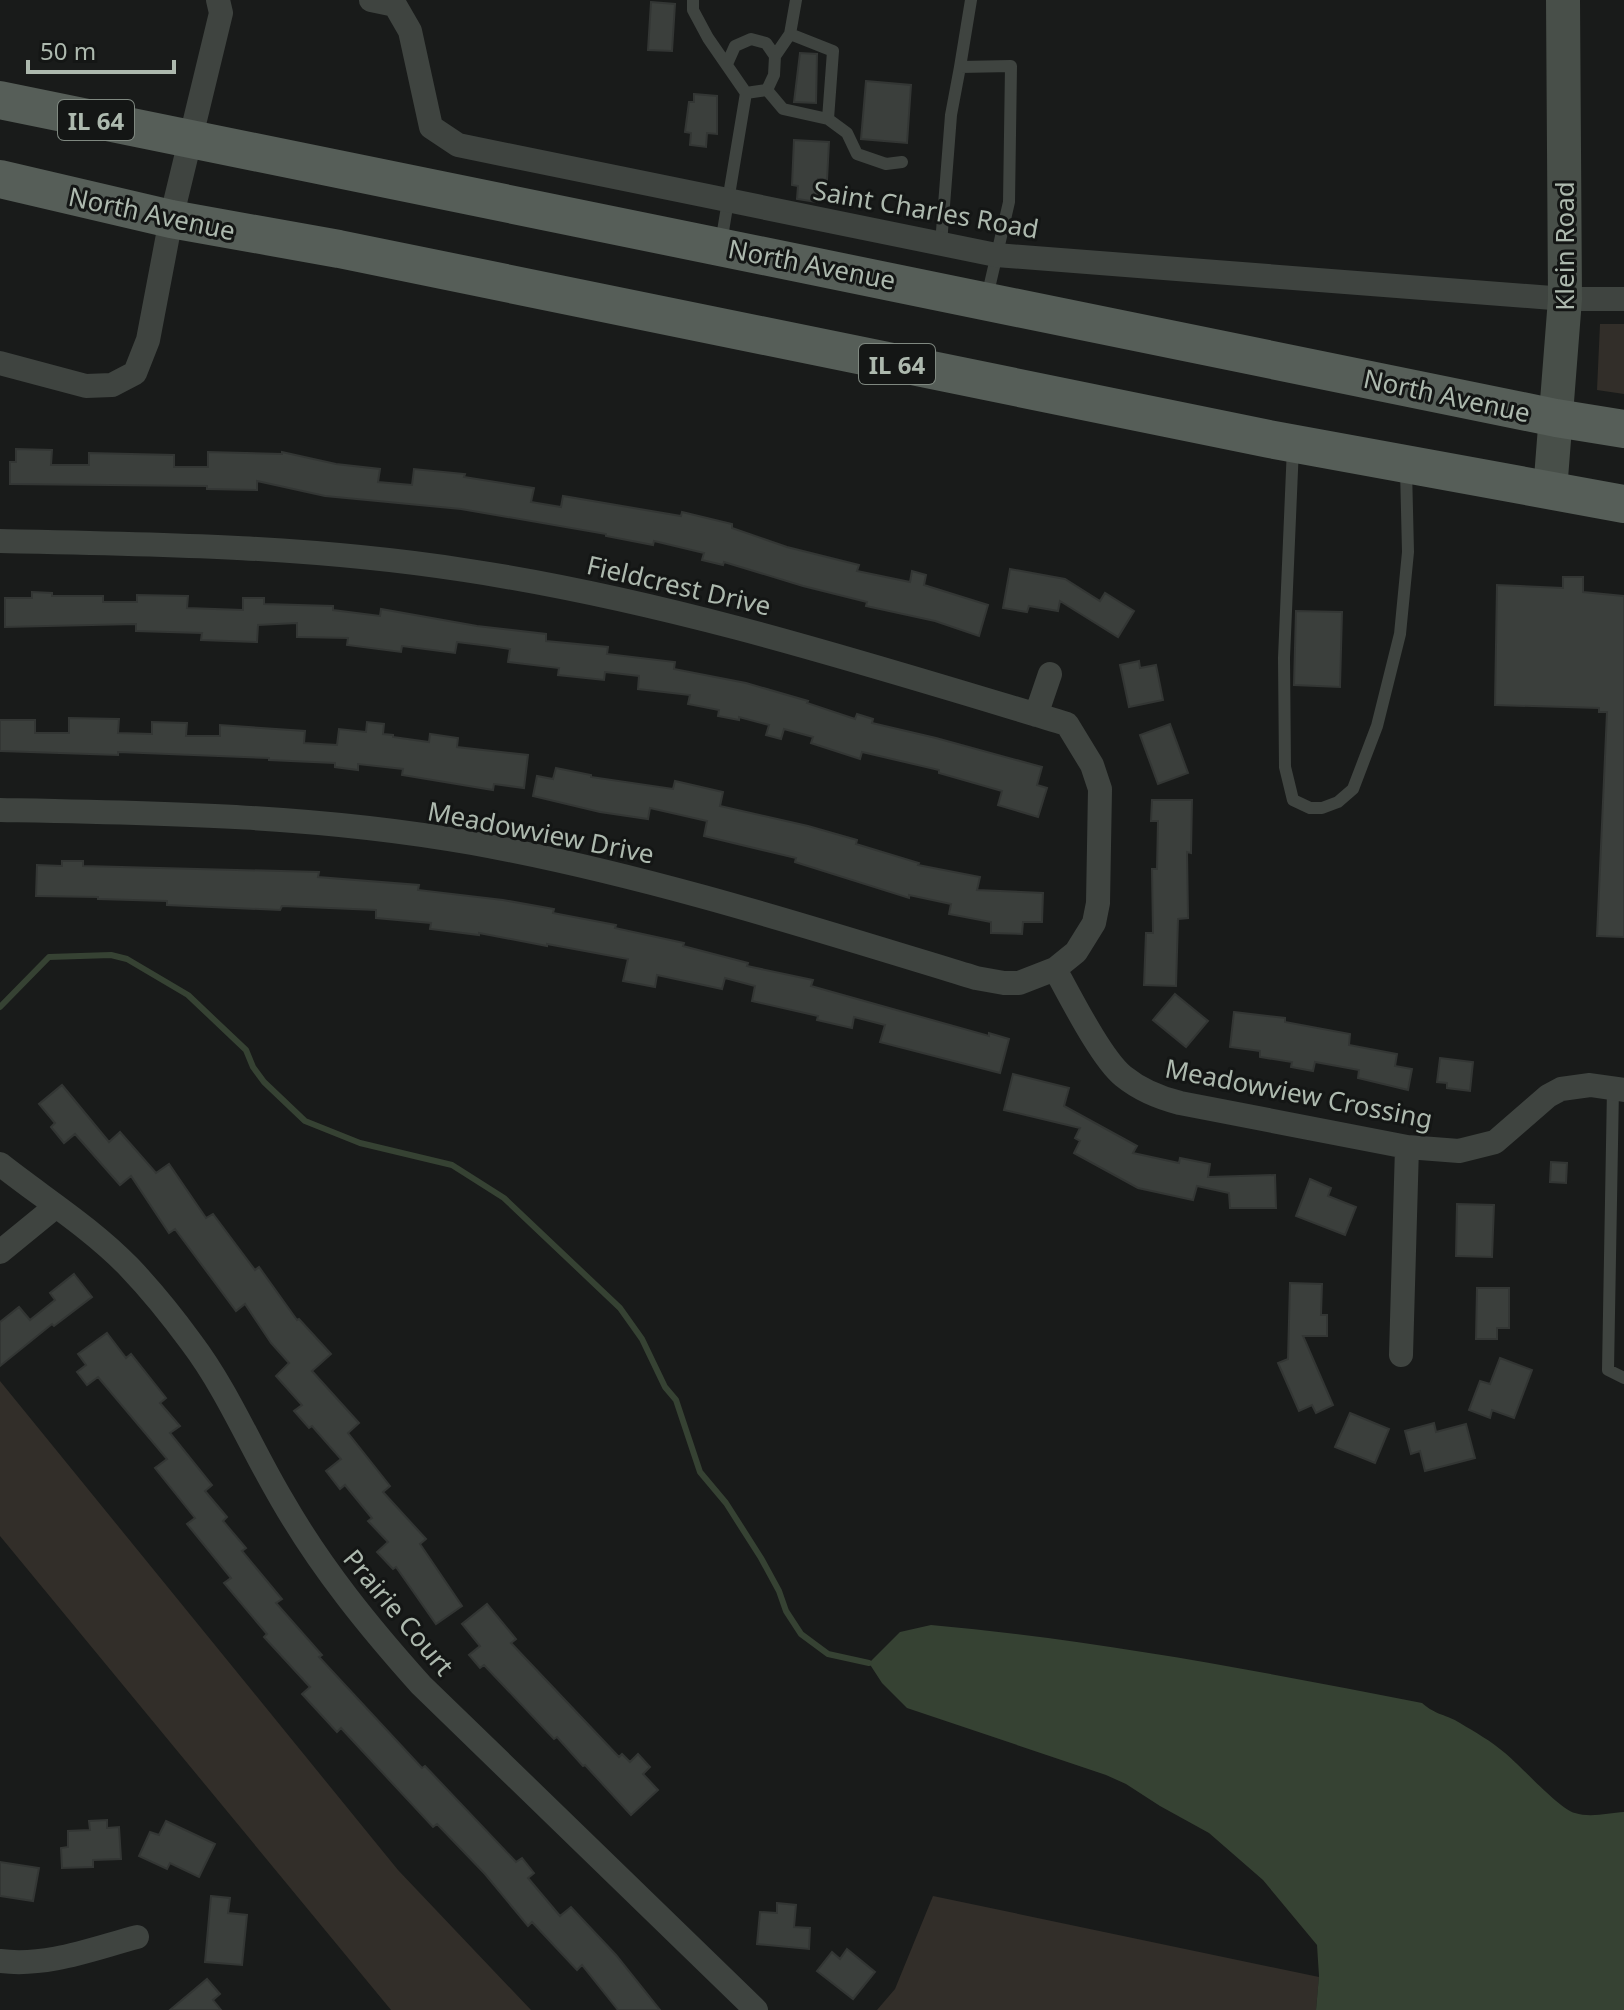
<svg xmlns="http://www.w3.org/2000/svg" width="1624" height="2010" font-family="'Noto Sans',sans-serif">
<rect width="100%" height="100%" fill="#191b1a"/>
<path fill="#322e29" d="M1600 324H1624V394L1597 390Z
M0 1381 398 1870 531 2010H391L0 1536Z
M933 1896 1319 1977 1316 2010H877L895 1989Z"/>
<path fill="#364233" d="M931 1625C1096 1640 1259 1671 1422 1703 1437 1716 1446 1714 1460 1723 1475 1732 1491 1741 1505 1753 1521 1766 1559 1809 1575 1813 1590 1818 1609 1813 1624 1812V2010H1316L1319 1976 1317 1945 1263 1880 1209 1833 1160 1806 1126 1784 1106 1775 907 1708 882 1683 869 1663 900 1632Z"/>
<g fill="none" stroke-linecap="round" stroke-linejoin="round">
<path stroke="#364233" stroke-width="6" d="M0 1007 49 957 111 955 127 959 188 995 246 1050 253 1067 264 1082 305 1121 360 1143 452 1165 504 1198 620 1308 642 1339 665 1387 676 1400 700 1472 726 1503 761 1558 779 1591 786 1611 801 1634 828 1654 869 1663"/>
</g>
<path fill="#3b3f3c" stroke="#333634" stroke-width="2" d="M651 2 675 4 672 51 648 50Z
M800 53 817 54 816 103 794 102Z
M866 81 911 85 907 143 861 139Z
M694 94 717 96V134L707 133 706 147 690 145 691 133 685 132 689 102H694Z
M794 140 829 142 827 180 818 179 817 202 797 199 798 186 792 185Z
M16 449 52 450 51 465H89V453L174 455V467H208V452L282 454V452L336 464 380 469 378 482 412 485 414 469 465 474 464 477 534 488 531 502 561 507 563 496 681 516 682 512 732 524V528L787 547 859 565 857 571 910 582 912 571 926 575 924 585 988 605 979 636 935 621 866 606 867 602 803 586 724 562 723 565 702 560 704 553 654 541 653 545 606 536V534L461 509 325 496 257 481V490L207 489V486L10 484V462H16Z
M1010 569 1065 579 1100 601 1105 593 1134 611 1118 637 1060 601 1058 611 1029 606 1027 612 1003 608Z
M1563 577H1583V592L1624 596V937L1597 936 1607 712H1599V708L1495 705 1497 585 1563 588Z
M32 592 52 593V596H103V602H137V595L188 596 187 608 243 610V598H264V604L333 606V610L380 616 381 609 477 626 546 634V641L608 647 607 654 675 662 674 669 746 683 808 701 807 703 855 719 857 714 873 719 872 723 936 738 1042 767 1037 785 1047 788 1038 817 998 805 1002 791 939 773V770L862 752 860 759 811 743 813 737 784 729 781 739 766 735 769 725 739 717V720L718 716 719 710 688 704 690 695 638 689 639 676 605 672 604 680 558 675 559 668 508 662 510 649 490 646 457 642 455 653 402 646 401 652 347 645 348 638 297 637V623L258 625 257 642 201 640 202 633 136 631V624L5 627V598H32Z
M1296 611 1342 612 1340 687 1294 685Z
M1139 661 1140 668 1156 665 1163 700 1129 707 1120 665Z
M69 718 119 719 118 733 152 734V722L187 723 186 736H220V725L305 731 304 743 337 745 339 729 366 732 367 722 384 724 383 734 393 735V737L429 742 430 734 458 738 457 747 528 755 524 788 494 784 493 790 402 775 403 769 358 764V770L335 767V763L269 760V758L118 752V755L0 751V720H35V733H69Z
M1170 724 1188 773 1158 784 1140 735Z
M556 768 591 775V777L673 789 675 781 723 792 720 806 808 826 857 840 856 844 919 863 918 865 980 877 977 890 1043 893 1042 922H1023L1022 934 991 933V922L949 914 951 904 909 895V898L795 862 796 858 704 836 707 821 650 808 648 819 600 812 533 796 537 776 553 779Z
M1152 800H1192L1191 853 1187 852 1188 918 1178 919 1176 986 1144 985 1146 933H1153L1152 869H1157L1158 821H1151Z
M62 861H83V866L319 872 318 877 419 885 418 890 503 900 554 909 553 913 616 925 615 928 684 943 683 946 748 963 747 966 813 980 811 986 989 1036V1033L1009 1039 1000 1073 880 1042 885 1025 854 1017 852 1028 817 1020 818 1016 752 1001 755 986 725 978 722 989 657 975 655 987 623 981 628 959 547 944V946L479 933V935L430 929 431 923 376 918V910L282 906 280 910 167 905V901L98 899V897L36 896 37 865 62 866Z
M1175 994 1208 1021 1186 1047 1153 1020Z
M1234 1012 1285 1018V1022L1350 1034 1349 1045 1397 1054 1395 1066 1412 1069 1408 1090 1358 1078 1359 1070 1315 1062 1313 1071 1291 1067 1292 1062 1260 1057V1051L1230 1047Z
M1440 1058 1473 1062 1470 1091 1447 1088V1083L1437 1082Z
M1013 1074 1069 1088 1064 1106 1137 1146 1133 1153 1179 1163 1180 1158 1210 1164 1208 1177 1275 1175 1276 1208H1230L1229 1193 1197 1186 1193 1200 1138 1188 1074 1153 1080 1141 1075 1138 1080 1128 1004 1110Z
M62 1085 109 1142 120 1132 156 1173 169 1164 206 1218 213 1214 255 1270 259 1267 297 1320 299 1319 331 1354 312 1371 359 1423 348 1433 390 1486 383 1492 426 1539 420 1544 462 1606 436 1624 396 1567 393 1569 377 1552 388 1542 368 1521 372 1518 345 1485 340 1489 326 1471 341 1459 312 1426 309 1428 294 1411 302 1405 276 1376 289 1363 271 1343 245 1304 236 1311 175 1229 169 1233 131 1176 120 1185 75 1134 64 1143 51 1127 55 1123 39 1104Z
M1551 1162 1567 1163 1566 1183 1550 1182Z
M1310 1179 1331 1188 1328 1196 1356 1207 1345 1235 1296 1216Z
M1457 1204 1494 1205 1492 1257 1456 1256Z
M74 1274 92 1297 54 1326 52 1324 0 1366V1322L19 1307 30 1320 55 1300 50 1293Z
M1290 1283 1322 1284 1321 1315H1327V1336H1303L1333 1405 1316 1413 1312 1405 1299 1411 1278 1363 1288 1359Z
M1477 1288H1509V1328H1497V1339H1476Z
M107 1333 126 1358 131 1354 166 1398 160 1403 180 1426 170 1433 212 1485 205 1491 227 1517 223 1521 246 1548 242 1551 282 1599 276 1603 322 1655 319 1657 422 1768 425 1766 516 1862 522 1858 534 1873 528 1878 560 1916 571 1907 616 1955 660 2010H618L582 1965 577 1970 532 1922 528 1926 485 1874 437 1824 433 1827 341 1728 337 1732 302 1694 310 1687 264 1637 267 1634 224 1583 231 1578 187 1524 195 1518 155 1468 167 1459 98 1377 87 1385 77 1372 86 1365 78 1354Z
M1500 1358 1532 1370 1514 1418 1492 1410 1490 1418 1469 1410 1480 1381 1490 1384Z
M1350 1413 1389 1429 1375 1463 1335 1447Z
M1434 1423 1436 1432 1466 1424 1475 1458 1425 1471 1420 1451 1411 1454 1405 1431Z
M487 1604 516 1639 511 1643 619 1757 622 1754 630 1762 638 1754 650 1767 643 1774 658 1790 631 1815 585 1765 583 1766 557 1737 554 1739 484 1665 480 1668 469 1655 480 1646 462 1624Z
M107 1820V1828L119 1827 121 1859 93 1860V1867L62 1868 61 1848 68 1847V1831L90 1830 89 1821Z
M166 1821 215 1844 199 1877 170 1863 167 1869 139 1856 150 1832 159 1835Z
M0 1862 39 1868 33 1901 0 1896Z
M211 1896 230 1898 228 1913 247 1915 242 1965 205 1962Z
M777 1903 796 1905 794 1927 810 1928 809 1949 757 1944 760 1912 777 1913Z
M847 1949 875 1972 853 1999 817 1971 832 1952 840 1959Z
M207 1979 220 1994 213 2000 221 2010H170Z"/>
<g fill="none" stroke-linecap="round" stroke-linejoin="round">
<path stroke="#3f4440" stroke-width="12" d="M693 0V10L708 38 746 93 721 243
M790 34 833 51 828 119
M727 64 735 46 751 39 766 43 775 56
M960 67 971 0
M767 90 783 109 828 119 847 133 857 154 886 164 902 162
M746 93 767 90 774 75 775 56 790 34 796 0
M941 244 951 115 960 67 1011 66 1009 202 987 297
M1293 447 1284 658 1285 767 1293 800 1310 808H1322L1338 802 1353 789 1377 726 1400 634 1408 552 1406 469
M1613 1088 1608 1370 1624 1378"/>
<path stroke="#3f4440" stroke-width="24" d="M371 0 395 5 410 31 431 127 458 145 996 255 1565 299H1624
M0 363 86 386 112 385 135 373 148 340 171 219 221 13 218 0
M0 541C155 544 310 546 464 570 670 601 867 664 1067 724L1092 765 1100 789 1098 903 1094 923 1076 952 1055 969 1019 983H1004L976 978C809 927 643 874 472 843 316 815 158 813 0 810
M1036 715 1050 674
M1055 969C1070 996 1101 1058 1123 1076 1139 1089 1160 1098 1180 1103L1407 1147 1459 1151 1495 1142 1548 1096 1561 1089 1590 1085 1624 1090
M0 1164C43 1198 90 1227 129 1267 151 1290 172 1316 191 1342 228 1391 251 1448 282 1500 321 1568 369 1627 421 1685L756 2010
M0 1252 55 1207
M1401 1355 1407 1147
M0 1961C47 1967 92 1949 137 1937"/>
<path stroke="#484f49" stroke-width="34" d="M1550 491 1565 299 1563 0"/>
<path stroke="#565e58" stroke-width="38" d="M0 100 1556 418 1624 429
M0 179 171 219 339 249 1269 439 1624 504"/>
</g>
<g text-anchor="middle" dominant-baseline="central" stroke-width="6" stroke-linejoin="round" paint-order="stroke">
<g fill="#141615" stroke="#7f8880" stroke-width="2">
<rect x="58" y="100" width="76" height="40" rx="6"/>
<rect x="859" y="344" width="76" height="40" rx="6"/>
</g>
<g font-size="24" font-weight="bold" fill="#adb9ae">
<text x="96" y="120">IL 64</text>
<text x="897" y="364">IL 64</text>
</g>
<g font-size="26" fill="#adb9ae" stroke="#141615">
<text transform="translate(926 209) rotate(10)">Saint Charles Road</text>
<text transform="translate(152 213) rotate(12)">North Avenue</text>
<text transform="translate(1564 246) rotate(-90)">Klein Road</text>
<text transform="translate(812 264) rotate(11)">North Avenue</text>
<text transform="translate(1447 395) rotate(12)">North Avenue</text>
<text transform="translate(679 585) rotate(13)">Fieldcrest Drive</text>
<text transform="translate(541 832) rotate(11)">Meadowview Drive</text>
<text transform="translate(1299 1093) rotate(11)">Meadowview Crossing</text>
<text transform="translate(399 1612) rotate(50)">Prairie Court</text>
</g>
</g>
<path d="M28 60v12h146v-12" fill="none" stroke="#adb9ae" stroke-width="4"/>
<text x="40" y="60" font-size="24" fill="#adb9ae" stroke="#141615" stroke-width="6" paint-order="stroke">50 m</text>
</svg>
